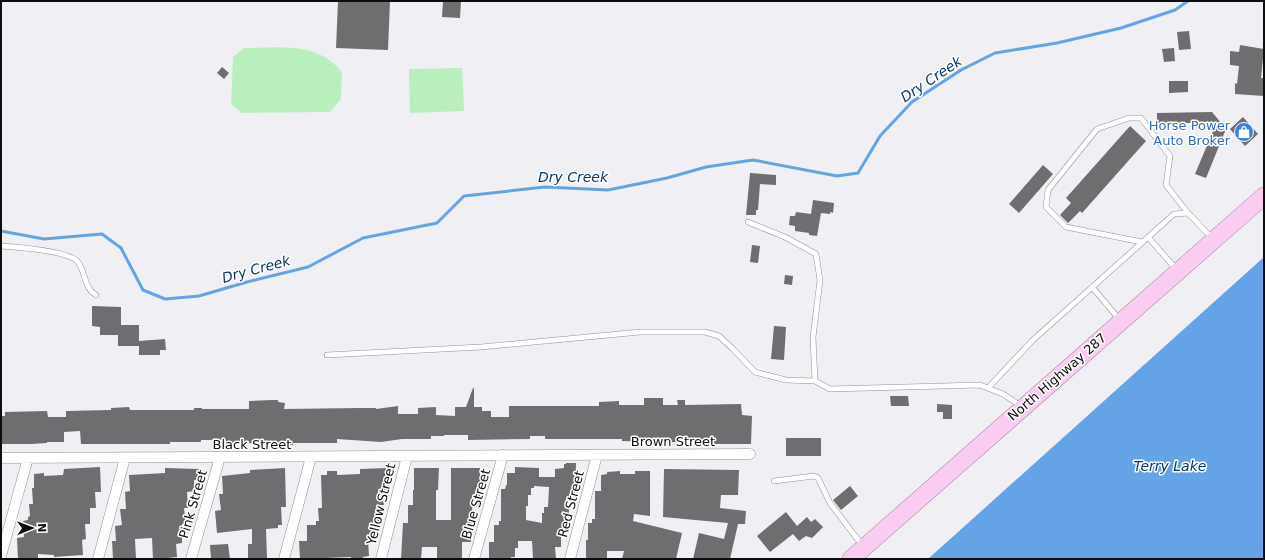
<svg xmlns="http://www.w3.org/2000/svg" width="1265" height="560" font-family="'DejaVu Sans',sans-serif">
<rect width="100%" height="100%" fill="#f0f0f4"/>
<path fill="#b9efbd" d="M244 48C281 48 316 41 342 72L341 99 330 112 242 113 231 104 233 57Z
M462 68 464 111 410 113 409 69Z"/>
<path fill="#64a4e6" d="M1264 257V559H928Z"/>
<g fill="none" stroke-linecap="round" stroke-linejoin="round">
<path stroke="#64a4e6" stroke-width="3" d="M1 231 44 239 102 234 121 248 143 290 165 299 199 296 247 282 308 267 363 238 437 223 464 196 545 187 608 190 667 178 706 167 753 160 837 176 858 173 880 136 912 102 961 70 995 53 1057 43 1121 28 1175 10 1188 1"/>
</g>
<path fill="#6f6d70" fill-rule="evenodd" d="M338 1H390L388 50 336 48Z
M443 1H461L460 18 442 17Z
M1189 31 1191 49 1179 50 1177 32Z
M1240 45 1264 49 1261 78H1264V96L1235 94V83L1237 84 1239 66 1230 65V51L1239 52Z
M1174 48 1175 61 1164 62 1162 49Z
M222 67 229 73 224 79 217 73Z
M1169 81H1188V92L1169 93Z
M1212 112 1226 129 1206 178 1195 174 1214 129 1209 123H1157V113Z
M1243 117 1258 134 1245 146 1230 129Z
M1130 126 1146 141 1082 213 1080 211 1068 223 1060 215 1071 203 1066 198Z
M1043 165 1053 174 1019 213 1009 204Z
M750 173 776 175V185L760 184 758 210H756V215H746Z
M813 200 834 203 833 213 830 212V214L821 213 817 236 809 235V233L795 231V226L789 225 790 216H795L796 212 811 214Z
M752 245 760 246 758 263 750 262Z
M785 275 793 276 792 285 784 284Z
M92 306 121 307V325H139V342V341L165 339 166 350H160V355H139V346H118V335H100V327L92 326Z
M774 326 786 327 784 360 771 359Z
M473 388H474V407H482V411H491V417H509V406H599V402L619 401V405H644V398H663V405H678L677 400H685V405L741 404 742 415 752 416 751 444H698V439L695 438H676V442H653L622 441V439H545V436H530V439L468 440V435H444V436H431V439H402L381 442 337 439V443H293V445L246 443V444H226V440H201V442H170V444H81L80 431 64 432V442H47V443L31 444H1V416H5V412L47 411 48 417H66V411L111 410V408L129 407 130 410H194V408H202V409H249V401L272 400H278V402L285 403 284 409 360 408H376V409L398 406V414H418V408L436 407V415L455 416V407H466Z
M890 396H908L909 406H891Z
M937 404 952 405V419H943V412H937Z
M786 438H821V456H786Z
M566 463H576L575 494H569V513H567L566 531 561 530V547H555L556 559H533L532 541H518V548H515V557H511V559H489V542H494V525H499V521H501V489H505L506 485H507V473H515V467L539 468V477H555V469L564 468V464H566ZM534 486 549 487 548 507H544V513H542V523L526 520V506H528V495H531V488H534Z
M100 467 101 492H95L96 508H90V524H85L86 539 82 540 83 555 54 557V555L38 554V559H18L17 538 24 537 23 521 28 520V517L30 516 29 504H33L32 488H34V474L44 473V476L63 475 64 469Z
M165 468 199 469V480H194V491L187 492 188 508H184L186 524H182V543L176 544 177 557 168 558V559H153L152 538 135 539 136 559H113L112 541H116L115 526 122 525 120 509H126L125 492 130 491 129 475 165 473Z
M285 468 286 507H281L282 525H278V528L266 529 267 558H248V544H252V529L217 533 215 511 221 510 219 494H223L222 476 250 473V470Z
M388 468 389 477H385V494H383L384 505H380L381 522 377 523 378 527H374V540H368L369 556 363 557V559H351V557L300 559 299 541H307V525H316V521H319L318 508H322L321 475H327V471H337V475L360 474V469Z
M414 468H439L438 490H436V520H451V468H480V507H472L473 526H471V542H462V559H437V547H422L421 559H401L403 523H408V505H413V490H414Z
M664 469 739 470 738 495H721L720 508 746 511 745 524H738L730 559H693L699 533 724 539 728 523 663 517Z
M620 471V474H635V471H650V516L634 514 633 521 682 533 676 559H622L624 551H607V559H586V540H588V523H592V519H595V491H601V475L607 474V472Z
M850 486 858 496 841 510 833 500Z
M786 512 797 526 807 517 811 522 815 519 823 527 812 538 806 536 799 541 793 534 770 552 757 536Z
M228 544 230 559H211L210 545Z"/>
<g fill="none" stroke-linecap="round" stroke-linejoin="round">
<g stroke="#919194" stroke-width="6">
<path id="service" d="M748 222 785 237 816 254 820 280 813 337 815 381 830 389 980 385 1003 394 1021 406
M1148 237 1176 269
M1142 242 1066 227 1046 207 1048 190 1097 129 1129 118H1141L1170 156 1166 185 1188 213
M1 246C15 247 68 251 77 261 87 272 82 286 96 295
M1092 287 1120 320
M327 355 481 347 640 332H705L719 336 732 348 755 372 786 380 815 381
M988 388 1033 340 1174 214 1188 213 1212 238
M774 481 814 476 818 478 830 503 862 545"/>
</g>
<g stroke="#919194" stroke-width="11">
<path id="minor" d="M1 458 750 454
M1 556 28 458
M98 559 125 458
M191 559 220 457
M284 559 311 457
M381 559 407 456
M474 559 503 455
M570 559 597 455"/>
</g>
<g stroke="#a681a0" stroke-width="18">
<path id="trunk" d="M851 559 1264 196"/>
</g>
<use href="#service" stroke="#fff" stroke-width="5"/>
<use href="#minor" stroke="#fff" stroke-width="10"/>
<use href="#trunk" stroke="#faccf2" stroke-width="17"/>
</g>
<defs>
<g id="shop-disc" transform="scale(1)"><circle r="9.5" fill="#3f7fe0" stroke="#fff"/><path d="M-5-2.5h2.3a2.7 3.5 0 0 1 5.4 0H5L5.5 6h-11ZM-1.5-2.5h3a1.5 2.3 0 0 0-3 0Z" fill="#fff"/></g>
</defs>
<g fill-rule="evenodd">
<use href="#shop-disc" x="1244" y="132"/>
</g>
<g text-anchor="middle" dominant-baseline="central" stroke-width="3" stroke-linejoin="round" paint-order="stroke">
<g font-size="13" fill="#366cbe" stroke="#fff" text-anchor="end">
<text x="1230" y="125">Horse Power<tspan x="1230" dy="15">Auto Broker</tspan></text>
</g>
<g font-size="13" fill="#0d0d0e" stroke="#fff">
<text transform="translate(1057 377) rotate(-41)">North Highway 287</text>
<text x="673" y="441">Brown Street</text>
<text x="252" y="444">Black Street</text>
<text transform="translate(193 504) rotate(-74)">Pink Street</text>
<text transform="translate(381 504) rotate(-76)">Yellow Street</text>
<text transform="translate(476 504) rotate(-74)">Blue Street</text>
<text transform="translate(571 504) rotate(-75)">Red Street</text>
</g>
<g font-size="14" font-style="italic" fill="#03355e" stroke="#fff">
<text transform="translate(931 79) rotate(-34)">Dry Creek</text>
<text x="573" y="177">Dry Creek</text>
<text transform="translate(256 269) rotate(-15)">Dry Creek</text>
<text x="1170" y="466">Terry Lake</text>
</g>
</g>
<rect width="1265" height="560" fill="none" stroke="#0d0d0e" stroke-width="4"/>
<g transform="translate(32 528) rotate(89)" stroke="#ffffff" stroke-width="3" paint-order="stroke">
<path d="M0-3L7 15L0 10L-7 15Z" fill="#0d0d0e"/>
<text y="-6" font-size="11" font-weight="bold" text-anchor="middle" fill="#0d0d0e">N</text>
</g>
</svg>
